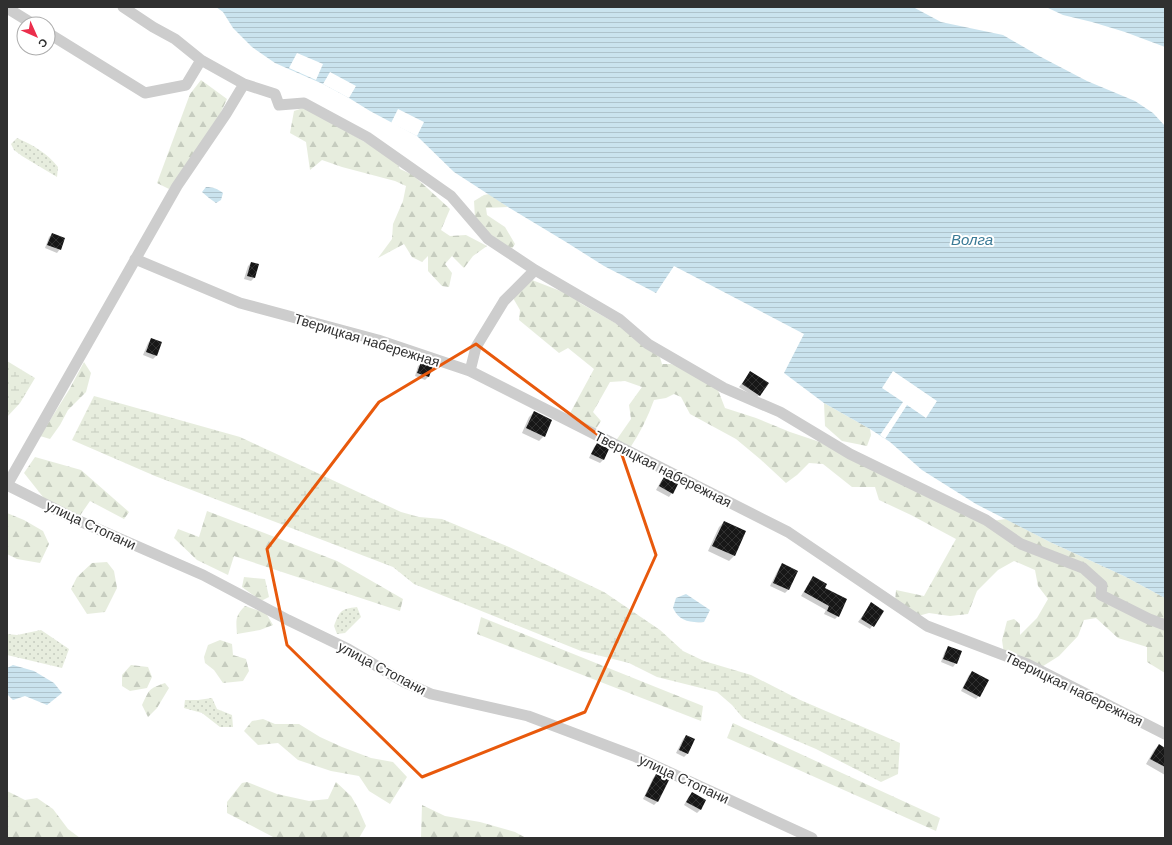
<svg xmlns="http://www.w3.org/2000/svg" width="1172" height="845" font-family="Arial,sans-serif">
<defs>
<pattern id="grass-dots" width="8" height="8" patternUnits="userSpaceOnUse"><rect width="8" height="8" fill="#e7edde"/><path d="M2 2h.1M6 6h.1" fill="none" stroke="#c6ccbf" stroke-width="1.8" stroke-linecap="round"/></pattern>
<pattern id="forest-firs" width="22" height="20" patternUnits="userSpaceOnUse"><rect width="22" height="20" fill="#e7edde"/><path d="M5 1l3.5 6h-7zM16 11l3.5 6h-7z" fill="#c6ccbf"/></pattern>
<pattern id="wetland-marsh" width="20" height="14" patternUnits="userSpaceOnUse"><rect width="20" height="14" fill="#e7edde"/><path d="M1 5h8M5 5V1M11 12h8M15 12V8" fill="none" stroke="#c6ccbf"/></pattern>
<pattern id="water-rules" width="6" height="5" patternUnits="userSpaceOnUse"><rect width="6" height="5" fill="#cae3ee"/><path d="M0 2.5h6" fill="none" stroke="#aec3cc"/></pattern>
<pattern id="building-cross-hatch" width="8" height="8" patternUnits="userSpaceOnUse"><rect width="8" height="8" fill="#171717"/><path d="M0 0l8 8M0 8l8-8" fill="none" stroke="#303030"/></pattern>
</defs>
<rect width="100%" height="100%" fill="#fff"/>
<path fill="url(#grass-dots)" d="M17 138C33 145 47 153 58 167L57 177 22 156 14 150 11 144Z
M357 607 361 617 345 633 337 634 334 626C340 611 340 609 357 607Z
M41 630 69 649 62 668 7 655V634L17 635Z
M212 698 217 709 232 715 233 727H220L202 713 184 708 185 700H198Z"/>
<path fill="url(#forest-firs)" d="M201 80 227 99 215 125 169 189 157 183 190 94Z
M306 107 395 160 400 169 413 175 450 209 441 230 450 236 466 235 487 246 473 256 464 268 452 256 445 264 452 273 449 287 442 286 428 271V256L422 262 412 257 404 244 378 258 392 239 393 224 403 201 406 186 395 181 342 167 322 160 310 170 306 142 290 133 294 111Z
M489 194 508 207 486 208 487 215 505 227 515 244 511 250 485 230 475 218 474 201 484 195Z
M532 280 576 297 580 303 626 329 659 354 662 364H671L686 369 718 390 725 408 756 418 790 432 820 442 984 522 1006 519 1050 542 1124 576 1165 598V673L1147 662V647L1118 638 1096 618 1084 620 1078 636 1059 656 1040 668 1004 654 1002 640 1007 621 1014 619 1020 624V635L1037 618 1048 599 1038 586 1035 570 1014 561 998 570 977 591 968 614 950 616 929 613 918 616 895 602 896 590 924 596 956 539 911 515 879 500 875 487H852L823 464 809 463 797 475 786 483 760 459 736 439 690 414 681 397 674 394 666 398 654 400C648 417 640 433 630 448L615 442 631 419 629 405 642 387 625 381 610 382 593 412 601 421 595 430 569 415 594 369 568 348 559 353 519 320 520 310 513 298Z
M84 362 91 373 86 392 68 410 60 425 50 439 40 436 69 390Z
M824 403 870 429 871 435 867 446 842 441 825 426Z
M35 457 81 470 129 512 124 519 90 501 79 517 47 502 24 473Z
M207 511 337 561 403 599 400 611 234 556 228 575 197 560 174 538 178 529 199 537Z
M7 513 24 520 43 531 49 544 40 563 17 559 7 554Z
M107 562 114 571 117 588 105 612 87 614 71 589 77 577 92 563Z
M244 577 265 579 269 597 261 601 242 587Z
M245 606 266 613 273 625 260 630 237 634C236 620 235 616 245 606Z
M481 617 703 706 701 721 477 634Z
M220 640 232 644 233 655 246 659 249 671 243 681 223 683 214 670 205 663 204 657 208 645Z
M131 665 148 667 152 677 147 688 130 691 122 686V675Z
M165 683 169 688 157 708 148 717 142 705C150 689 148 689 165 683Z
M263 719 275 724H299L320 737 342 747 371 758 393 762 407 777 390 804 369 791 359 776 331 771 298 760 278 743 258 745 244 731 252 721Z
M733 723 940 818 936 831 727 738Z
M247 782 277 794 309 801 328 799 336 782 351 796 358 808 366 826 359 838H275L227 813V802L242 783Z
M7 791 25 800 37 798 53 809 68 829 80 838H7Z
M422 805 445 816 480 822 515 832 526 838H421Z"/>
<path fill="url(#wetland-marsh)" d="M7 361 35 378 20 403 7 417Z
M94 396 240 437 401 512 419 517 442 519 509 547 604 592 660 630 683 651 704 661 751 675 798 699 900 743 898 774 881 782 816 749 743 718 732 705 717 692 657 677 629 663 581 651 414 584 393 567 155 476 72 440Z"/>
<path fill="url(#water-rules)" d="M216 7H913L941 22 1003 35 1041 57 1087 81 1135 101 1153 113 1165 126V598L1124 576 1050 542 976 504 922 470 890 442 870 429 824 403 784 373 804 334 674 266 656 293 604 266 566 242 508 207 454 172 417 136 370 111 349 98 323 84 275 63 252 47 233 28 223 12Z
M1046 7H1165V47L1125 32 1092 22 1063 15Z
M206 187C213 187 218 189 223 193L221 200 216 203 209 198 202 192Z
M686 594 710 610 704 622C690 623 679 621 673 608L676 598Z
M13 665 34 671 54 683 62 693 47 705 25 696 13 700 7 694V668Z"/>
<path fill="#fff" d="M297 53 323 64 316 80 289 68Z
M330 72 356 86 349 98 323 84Z
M398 109 424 122 417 136 391 123Z
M893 371 937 401 926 418 907 405 885 439 880 435 903 402 882 388Z"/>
<path fill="#0003" d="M52 234 60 249 57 253 45 248 49 237Z
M251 263 258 265 254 278 251 281 244 279 248 266Z
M151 339 156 356 153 359 143 355 148 343Z
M422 363 431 366 428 377 425 380 415 376 418 366Z
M750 373 760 395 756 398 739 387Z
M534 412 544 436 539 441 522 433 529 417Z
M597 444 608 450 603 460 600 463 589 458 594 447Z
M664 478 672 493 669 497 656 490 661 481Z
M724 522 745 532 734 556 729 561 708 551 719 527Z
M782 564 797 571 788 590 785 593 770 586 779 568Z
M813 578 824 588 838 616 835 619 824 614 826 610 801 596 810 581Z
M871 604 883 611 870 629 858 622Z
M948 648 956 663 953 667 941 662 945 651Z
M972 672 979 696 976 699 961 691 969 675Z
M686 736 693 739 687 754 684 757 676 753 683 739Z
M1159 745 1165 749V775L1146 764 1154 750Z
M656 775 668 780 657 802 654 805 643 799 653 778Z
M692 793 705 800 700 810 697 813 684 805 689 796Z"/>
<path fill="url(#building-cross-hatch)" d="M52 233 65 238 61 250 47 245Z
M251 262 259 264 255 278 247 276Z
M151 338 162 342 157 356 146 352Z
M421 362 433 366 429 377 417 373Z
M750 371 769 383 760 396 742 384Z
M534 411 552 420 545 437 526 428Z
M597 443 609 449 604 460 591 454Z
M664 477 678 484 673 494 659 486Z
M724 521 746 531 735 556 712 546Z
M782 563 798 571 789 590 773 583Z
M813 576 827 584 825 588 847 599 839 617 827 611 829 606 804 592Z
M871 602 884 611 874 627 861 619Z
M948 646 962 651 957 664 943 659Z
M972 671 989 680 980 697 963 688Z
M686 735 695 739 688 754 679 750Z
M1159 744 1165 748V767L1150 759Z
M656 774 669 780 658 802 645 796Z
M692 792 706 800 701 810 686 802Z"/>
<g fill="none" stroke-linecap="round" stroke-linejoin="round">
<path stroke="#cdcdcd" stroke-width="11" d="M123 7 153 27 175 39 201 60
M7 8 33 24
M48 33 145 93 186 85 201 60 244 84 275 94 279 105 304 103 367 137 451 196 488 239 535 270 619 319 648 344 724 388 780 412 850 454 986 520 1021 544 1083 568 1102 585 1101 595 1149 619 1165 625
M135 259 240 303 378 340 470 371 788 532 927 626 1027 664 1165 734
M470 371 476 347 504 301 535 270
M7 485 77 520 203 575 288 620 348 649 404 682 431 694 528 716 634 756 812 838
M7 485 177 186 226 114 244 84"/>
</g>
<path fill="none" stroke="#e8590c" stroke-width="3" stroke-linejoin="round" d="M476 344 621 452 656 555 585 712 422 777 287 645 267 549 379 402Z"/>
<g text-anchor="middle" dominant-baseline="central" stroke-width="4" stroke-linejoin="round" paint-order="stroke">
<g font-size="14" fill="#303030" stroke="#fff">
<text transform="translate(367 340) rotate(17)">Тверицкая набережная</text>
<text transform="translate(663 469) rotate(27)">Тверицкая набережная</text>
<text transform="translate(91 525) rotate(25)">улица Стопани</text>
<text transform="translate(382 668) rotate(28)">улица Стопани</text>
<text transform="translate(1074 689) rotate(26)">Тверицкая набережная</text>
<text transform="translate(684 779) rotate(25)">улица Стопани</text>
</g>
<g font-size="15" font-style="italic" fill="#3b7a96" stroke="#fff">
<text x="972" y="239">Волга</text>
</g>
</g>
<rect width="1172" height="845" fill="none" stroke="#303030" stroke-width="16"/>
<g transform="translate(36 36) rotate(135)"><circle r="19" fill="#ffffff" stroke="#acacac"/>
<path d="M0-3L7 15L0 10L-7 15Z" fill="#eb2e4c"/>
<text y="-6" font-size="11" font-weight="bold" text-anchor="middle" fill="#303030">С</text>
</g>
</svg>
